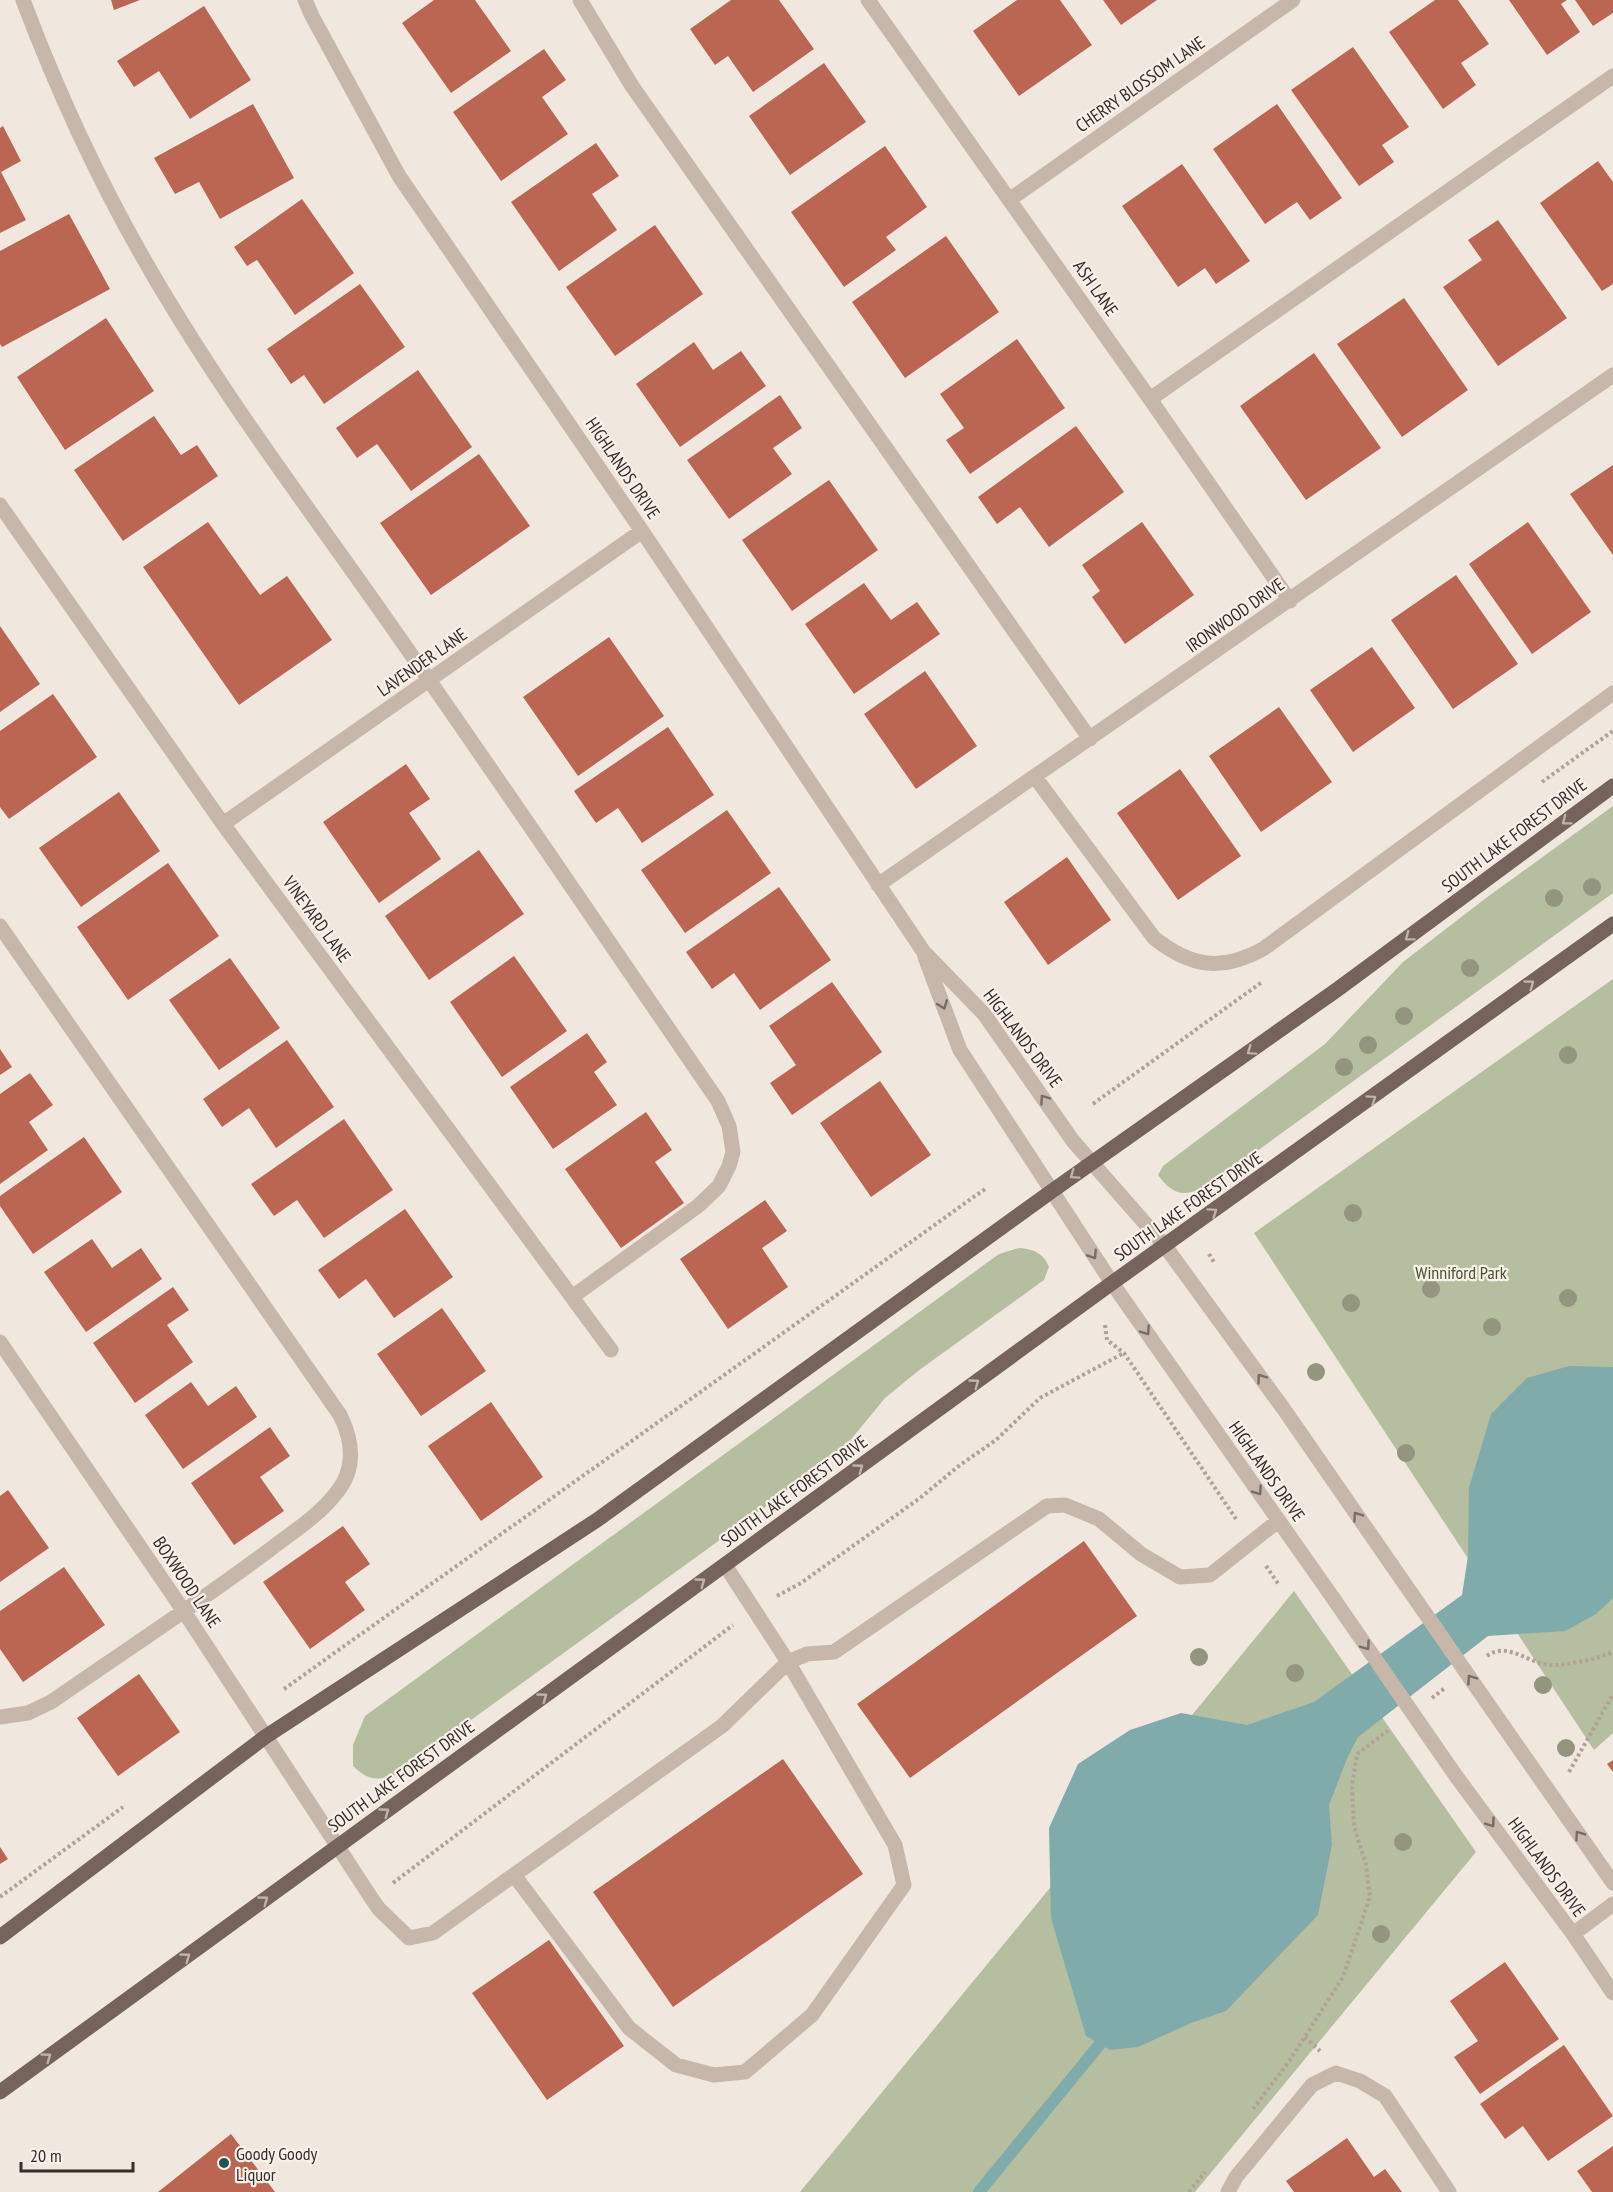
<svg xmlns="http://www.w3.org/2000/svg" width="1613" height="2192" font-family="'PT Sans Narrow',sans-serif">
<rect width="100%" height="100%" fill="#f0e7de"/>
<path fill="#b5be9f" d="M1613 806V893L1217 1180C1192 1194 1177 1202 1158 1175L1163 1166 1325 1044 1403 962 1486 898Z
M1613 979V1733L1594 1750 1254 1233Z
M1019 1248C1034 1249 1043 1253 1049 1267L1044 1280 918 1371 885 1398 848 1443 764 1508 395 1775C375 1781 368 1780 353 1766V1745L365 1716 999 1254Z
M1294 1591 1476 1852 1195 2192H800Z"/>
<path fill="#80abab" d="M1569 1366 1613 1367V1598L1596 1614 1565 1631 1488 1636 1358 1737 1348 1756 1329 1805 1332 1845 1318 1915 1226 2011 1191 2023 1138 2047 1110 2050 1086 2036 1051 1918 1049 1828 1078 1764 1130 1730 1181 1713 1247 1725 1314 1702 1462 1595 1468 1556 1469 1488 1491 1414 1527 1378Z"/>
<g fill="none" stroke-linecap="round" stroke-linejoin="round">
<path stroke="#80abab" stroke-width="12" d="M979 2192 1109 2033"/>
</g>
<path fill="#bb6652" d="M111 0H140L114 10Z
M434 0H475L511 51 451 93 402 23Z
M731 0H779L814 49 753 92 728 56 715 65 690 29Z
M1017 0H1060L1092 45 1019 96 973 31Z
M1103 0H1157L1121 25Z
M1435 0H1458L1489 44 1461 63 1476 85 1443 109 1389 32Z
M1509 0H1567L1561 4 1580 32 1547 55Z
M1575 0H1613V13L1593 26Z
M204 6 251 80 190 119 159 71 134 87 117 61Z
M1353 47 1409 127 1382 145 1394 162 1359 186 1291 90Z
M544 49 566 80 542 97 568 134 501 181 453 112Z
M824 63 866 122 790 175 749 116Z
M253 104 294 178 220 219 199 182 175 194 154 158Z
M1277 104 1342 198 1310 220 1297 202 1265 224 1213 149Z
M3 126 21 161 1 172 26 220 0 233V128Z
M596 143 619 176 592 194 617 230 559 271 511 202Z
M885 146 927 207 886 237 896 250 844 287 791 212Z
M1598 161 1613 182V284L1602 291 1540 203Z
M1182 164 1250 261 1216 284 1205 268 1178 287 1122 206Z
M302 199 354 273 295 315 257 260 247 266 234 247Z
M69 214 110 289 2 347 0 344V251Z
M1498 220 1567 318 1498 366 1443 287 1482 260 1468 240Z
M655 225 703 294 615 356 566 287Z
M946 236 999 312 905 378 852 302Z
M360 284 405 347 324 404 304 375 291 384 267 349Z
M1404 298 1468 390 1402 437 1337 344Z
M106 318 154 391 65 450 17 377Z
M1017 339 1065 408 970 474 946 440 964 428 940 394Z
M694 342 713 370 741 351 766 386 680 447 636 384Z
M1314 353 1381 448 1306 500 1240 406Z
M418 370 472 447 411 491 377 444 357 458 336 428Z
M780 395 802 428 773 448 792 474 729 519 687 460Z
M154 416 181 455 197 445 218 476 123 541 74 470Z
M1076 426 1124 492 1049 547 1020 507 997 524 978 497Z
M479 454 530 526 431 595 380 523Z
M1613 465V555L1570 494Z
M829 480 878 550 792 611 742 540Z
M208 522 260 595 287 576 332 640 239 705 143 567Z
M1142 522 1194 595 1125 644 1092 597 1100 591 1082 565Z
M1528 522 1591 612 1532 654 1469 564Z
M1456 575 1518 664 1453 709 1391 620Z
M864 583 891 620 917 602 940 634 854 694 805 624Z
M0 626 40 684 0 712Z
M609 637 664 716 578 776 523 697Z
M1372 647 1415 708 1353 752 1310 690Z
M925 671 977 746 916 789 864 714Z
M53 694 97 757 9 819 0 807V731Z
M1279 707 1332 782 1261 832 1209 756Z
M668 727 714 795 642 843 618 808 596 823 574 791Z
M406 764 430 799 409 813 441 859 379 903 323 822Z
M1180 769 1241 856 1178 900 1117 813Z
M119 792 160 851 81 907 39 848Z
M727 810 771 873 685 933 641 870Z
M479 850 524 914 429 980 385 916Z
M1067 857 1111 920 1048 965 1004 902Z
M168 863 219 936 128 1000 77 927Z
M779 887 831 960 760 1010 734 973 712 989 686 952Z
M514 956 567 1031 502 1077 450 1002Z
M230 958 280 1028 219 1070 169 1000Z
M832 982 882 1052 792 1115 770 1083 796 1065 769 1026Z
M587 1033 607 1062 594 1072 617 1105 553 1149 510 1087Z
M287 1040 334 1107 276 1148 249 1108 222 1127 203 1099Z
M0 1049 12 1067 0 1075Z
M30 1073 53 1105 29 1122 48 1150 0 1184V1094Z
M880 1081 931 1155 871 1197 820 1123Z
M646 1112 672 1150 655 1162 684 1203 621 1248 565 1169Z
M344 1119 393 1190 324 1238 297 1200 274 1216 251 1184Z
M84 1137 122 1192 33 1254 0 1206V1196Z
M765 1200 787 1231 762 1248 788 1287 728 1329 680 1259Z
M405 1209 453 1277 394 1318 366 1279 339 1299 318 1270Z
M92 1239 112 1268 141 1248 162 1279 86 1332 44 1272Z
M173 1287 189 1310 167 1325 193 1362 135 1403 93 1343Z
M442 1308 486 1371 421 1416 377 1354Z
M191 1382 208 1406 236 1386 257 1417 183 1469 145 1415Z
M491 1402 543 1477 481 1521 428 1446Z
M270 1427 290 1456 260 1477 284 1511 234 1545 191 1483Z
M8 1490 49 1548 0 1582V1496Z
M343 1526 370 1564 345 1582 365 1610 310 1649 263 1582Z
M1084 1541 1137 1616 910 1778 857 1704Z
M64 1567 105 1625 23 1682 0 1649V1611Z
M139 1674 180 1732 118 1776 77 1718Z
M783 1759 863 1874 673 2007 593 1892Z
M1613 1760V1772L1607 1764Z
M0 1847 8 1859 0 1864Z
M549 1940 624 2046 547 2100 472 1993Z
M1505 1962 1559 2039 1480 2094 1454 2057 1478 2041 1450 2001Z
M1564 2045 1613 2116 1548 2161 1523 2126 1505 2139 1480 2104Z
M231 2134 275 2192H158Z
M1347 2138 1374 2177 1385 2169 1402 2192H1294L1286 2181Z
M1613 2146V2192H1592L1577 2171Z"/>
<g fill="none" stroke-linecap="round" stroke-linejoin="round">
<path stroke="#b3a195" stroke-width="4" stroke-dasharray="3 3" stroke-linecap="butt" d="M1542 782 1613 731
M1093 1104 1262 982
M1209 1254 1215 1264
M1105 1325 1107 1340 1124 1353 1236 1519
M1266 1566 1279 1585
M777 1596 801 1583 920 1498 960 1465 996 1440 1040 1398 1124 1353
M1487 1656C1507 1641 1528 1663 1549 1665 1566 1666 1597 1659 1613 1652
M284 1689 985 1189
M1432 1698 1445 1688
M1569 1772 1613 1694
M393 1883 733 1625
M0 1897 123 1807
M1305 2037 1320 2051
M1253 2109 1288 2063 1343 1977 1370 1897 1366 1865 1354 1826 1352 1786 1357 1754 1390 1729
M1189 2192 1205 2172"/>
<path stroke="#c7b7ab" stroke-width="15" d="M23 0C64 109 117 219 179 318 243 422 317 520 387 620 499 779 608 941 718 1101L729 1126 733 1152 729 1166 719 1186 698 1206 572 1297
M305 0 312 16 399 176 642 531 923 951 984 1014 1073 1141 1165 1246 1283 1408 1391 1564
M580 0 632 86 1090 739
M868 0 1150 399 1290 601
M1009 200 1293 0
M1150 399 1613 76
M0 505 223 824 611 1350
M1035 777 1154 938C1191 967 1221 972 1263 949L1613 693
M223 824 642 531
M878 885 1613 375
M0 926 340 1415C353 1441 356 1468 337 1492 319 1516 291 1533 268 1551 197 1604 123 1652 51 1702L28 1713 0 1717
M925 957 960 1050 1112 1283 1333 1598
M0 1342 183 1610 372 1899 379 1909 409 1938 433 1933 722 1726 788 1662 895 1845 904 1885 812 2015 745 2072 714 2075 676 2065 629 2028 514 1875
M725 1565 788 1662 807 1654 834 1652 1047 1506 1065 1505 1099 1519 1141 1554 1180 1577 1210 1575 1278 1521
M1504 1727 1613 1883
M1456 1776 1573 1934 1613 1993
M1573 1934 1613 1904
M1228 2192 1236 2177 1312 2085 1336 2073 1360 2081 1385 2096 1449 2192"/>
<path stroke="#76645c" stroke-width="15" d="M0 1937 265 1737 597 1520 1052 1191 1338 989 1613 786
M0 2092 1112 1283 1613 924"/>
<path stroke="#c7b7ab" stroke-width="15" d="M1391 1564 1504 1727
M1333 1598 1456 1776"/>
</g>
<g fill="#93957e">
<circle cx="1592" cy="887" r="9"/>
<circle cx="1554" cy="898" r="9"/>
<circle cx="1470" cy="968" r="9"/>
<circle cx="1404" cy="1016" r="9"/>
<circle cx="1368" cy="1045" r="9"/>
<circle cx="1568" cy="1055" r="9"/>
<circle cx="1344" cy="1067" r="9"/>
<circle cx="1353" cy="1213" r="9"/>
<circle cx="1431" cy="1289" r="9"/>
<circle cx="1568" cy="1298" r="9"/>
<circle cx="1351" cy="1303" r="9"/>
<circle cx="1492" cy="1327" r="9"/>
<circle cx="1316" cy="1372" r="9"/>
<circle cx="1406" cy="1453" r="9"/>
<circle cx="1199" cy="1657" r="9"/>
<circle cx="1295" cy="1673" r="9"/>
<circle cx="1543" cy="1685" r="9"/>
<circle cx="1566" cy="1748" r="9"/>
<circle cx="1403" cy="1842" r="9"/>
<circle cx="1381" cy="1934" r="9"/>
</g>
<defs><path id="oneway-chevron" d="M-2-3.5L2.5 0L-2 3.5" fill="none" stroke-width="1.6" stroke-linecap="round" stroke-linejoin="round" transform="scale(1.5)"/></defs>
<g stroke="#beb2aa">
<use href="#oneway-chevron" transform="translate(1566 821) rotate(143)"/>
<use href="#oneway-chevron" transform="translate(1409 937) rotate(143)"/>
<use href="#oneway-chevron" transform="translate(1530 984) rotate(-36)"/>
<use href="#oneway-chevron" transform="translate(1251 1051) rotate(145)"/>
<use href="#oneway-chevron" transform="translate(1372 1099) rotate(-35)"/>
<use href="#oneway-chevron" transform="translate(1074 1175) rotate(145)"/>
<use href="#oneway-chevron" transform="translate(1213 1212) rotate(-35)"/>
<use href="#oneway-chevron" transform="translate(975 1383) rotate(-36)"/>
<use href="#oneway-chevron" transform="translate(859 1468) rotate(-36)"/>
<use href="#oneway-chevron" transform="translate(701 1582) rotate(-36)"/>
<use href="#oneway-chevron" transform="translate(543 1697) rotate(-36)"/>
<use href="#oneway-chevron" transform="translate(385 1812) rotate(-36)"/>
<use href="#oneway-chevron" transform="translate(264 1900) rotate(-36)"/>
<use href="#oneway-chevron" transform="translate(186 1957) rotate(-36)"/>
<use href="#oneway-chevron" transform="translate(47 2057) rotate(-36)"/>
</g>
<g stroke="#776b64">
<use href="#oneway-chevron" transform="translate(943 1005) rotate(69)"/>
<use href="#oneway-chevron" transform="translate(1044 1099) rotate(-125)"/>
<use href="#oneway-chevron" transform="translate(1093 1255) rotate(57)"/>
<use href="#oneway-chevron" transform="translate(1146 1331) rotate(55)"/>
<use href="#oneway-chevron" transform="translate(1261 1378) rotate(-126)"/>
<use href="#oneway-chevron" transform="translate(1258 1491) rotate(55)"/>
<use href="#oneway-chevron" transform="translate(1357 1516) rotate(-125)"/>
<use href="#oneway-chevron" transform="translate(1366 1646) rotate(55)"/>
<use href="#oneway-chevron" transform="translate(1471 1679) rotate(-125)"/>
<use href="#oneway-chevron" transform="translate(1491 1823) rotate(54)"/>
<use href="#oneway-chevron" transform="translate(1579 1835) rotate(-125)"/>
</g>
<circle fill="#235354" stroke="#f8f1ea" stroke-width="2" cx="224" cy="2163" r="6"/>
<g text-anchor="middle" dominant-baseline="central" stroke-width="4.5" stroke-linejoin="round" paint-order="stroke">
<g font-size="18" fill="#362d2a" stroke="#f8f1ea">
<text transform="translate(1140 84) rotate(-35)">CHERRY BLOSSOM LANE</text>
<text transform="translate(1096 288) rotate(55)">ASH LANE</text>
<text transform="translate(623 468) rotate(56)">HIGHLANDS DRIVE</text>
<text transform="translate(1235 615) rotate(-35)">IRONWOOD DRIVE</text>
<text transform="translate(422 662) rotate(-35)">LAVENDER LANE</text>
<text transform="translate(1514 835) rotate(-37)">SOUTH LAKE FOREST DRIVE</text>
<text transform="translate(317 919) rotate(54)">VINEYARD LANE</text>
<text transform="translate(1023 1038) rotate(53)">HIGHLANDS DRIVE</text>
<text transform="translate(1188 1206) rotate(-35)">SOUTH LAKE FOREST DRIVE</text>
<text transform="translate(1267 1471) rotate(55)">HIGHLANDS DRIVE</text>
<text transform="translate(794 1491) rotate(-36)">SOUTH LAKE FOREST DRIVE</text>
<text transform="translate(187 1582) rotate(56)">BOXWOOD LANE</text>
<text transform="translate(401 1776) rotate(-36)">SOUTH LAKE FOREST DRIVE</text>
<text transform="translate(1547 1867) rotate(54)">HIGHLANDS DRIVE</text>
</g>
<g font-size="18" fill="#475230" stroke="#f8f1ea">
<text x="1461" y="1272">Winniford Park</text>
</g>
<g font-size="18" fill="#362d2a" stroke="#f8f1ea" text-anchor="start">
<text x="236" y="2153">Goody Goody<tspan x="236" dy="21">Liquor</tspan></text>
</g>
</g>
<path d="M21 2162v9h112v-9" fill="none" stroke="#362d2a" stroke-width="3"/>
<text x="30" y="2162" font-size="18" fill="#362d2a" stroke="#f8f1ea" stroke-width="4.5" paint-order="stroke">20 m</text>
</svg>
